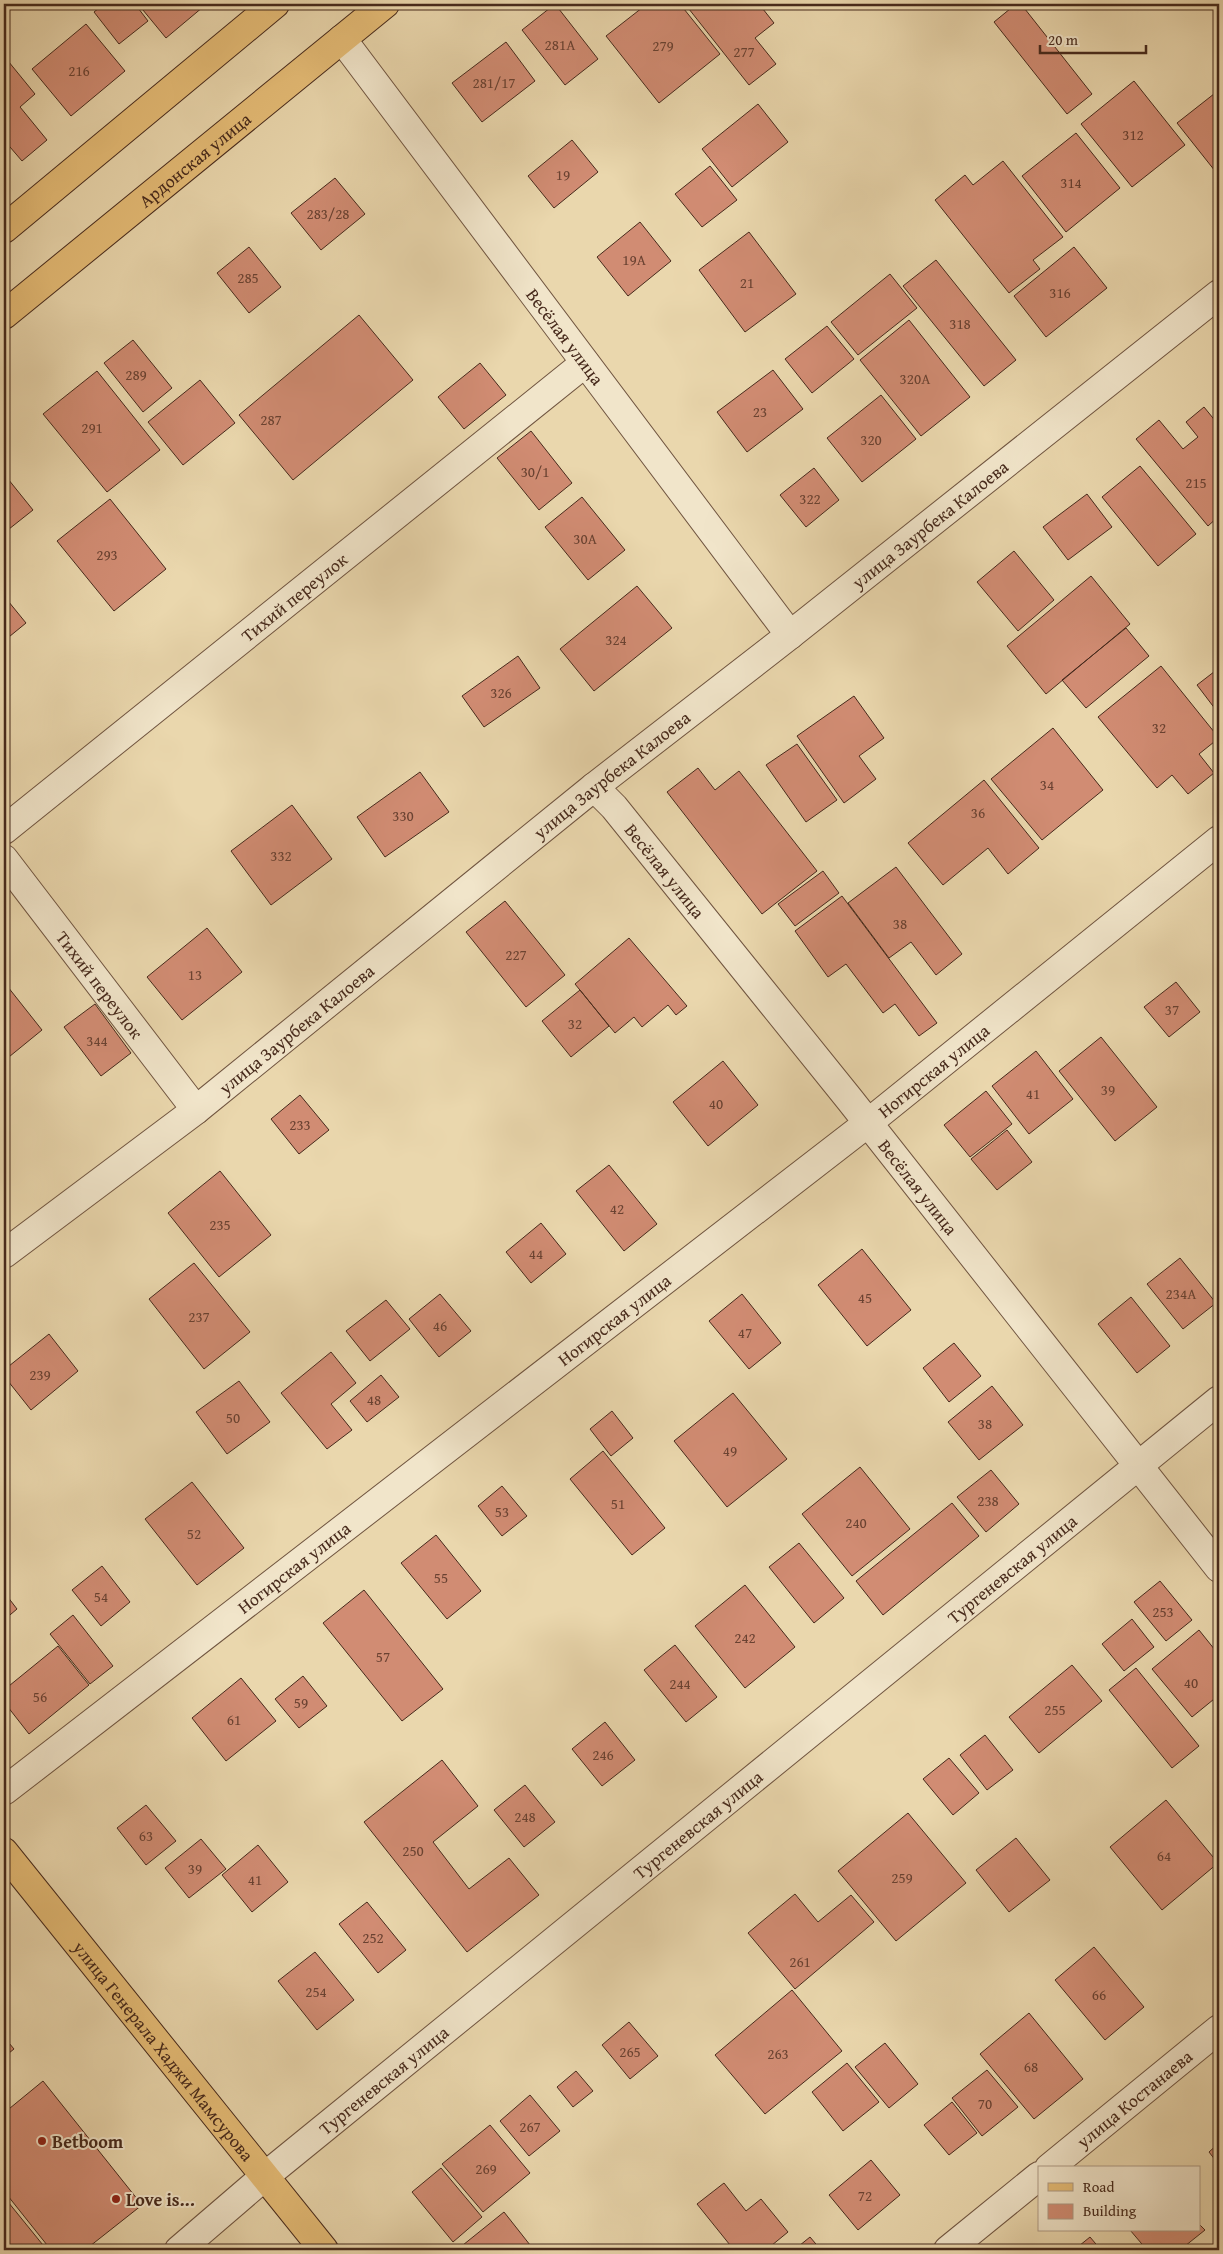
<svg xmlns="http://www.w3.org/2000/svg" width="1223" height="2254" font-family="'Gentium Book Plus',serif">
<rect width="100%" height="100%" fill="#ead7ad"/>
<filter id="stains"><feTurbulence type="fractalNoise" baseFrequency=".004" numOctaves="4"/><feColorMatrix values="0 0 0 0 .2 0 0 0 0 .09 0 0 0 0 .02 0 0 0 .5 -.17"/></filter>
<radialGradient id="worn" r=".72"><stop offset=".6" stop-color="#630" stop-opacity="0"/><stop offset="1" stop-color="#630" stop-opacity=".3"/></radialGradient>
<path fill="#d18c73" stroke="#472a1c" d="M104 4H135L148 21 119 44 94 12Z
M138 4H200L203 7 166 38Z
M555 4 598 59 565 85 522 30Z
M647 4H680L720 54 659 103 606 36Z
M685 4H759L774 23 755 38 776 64 749 85Z
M1016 4H1021L1092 94 1067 114 994 22Z
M86 24 125 71 71 116 32 69Z
M506 42 535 81 482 122 452 83Z
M4 56 35 94 20 107 47 140 22 161 4 140Z
M1134 81 1185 145 1132 187 1081 124Z
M1219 90V176L1177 123Z
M758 104 788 142 732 187 702 149Z
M1076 133 1120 188 1066 232 1022 176Z
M572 140 598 172 554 208 528 176Z
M1003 161 1063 237 1033 260 1040 269 1009 293 935 200 965 175 973 185Z
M710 166 737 200 702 227 675 194Z
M335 178 365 214 321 250 291 213Z
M640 222 671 261 628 296 597 257Z
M749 232 796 294 745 332 699 270Z
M249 247 281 287 249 313 217 273Z
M1074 247 1107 288 1046 337 1014 296Z
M936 260 1016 360 984 386 903 286Z
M890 274 917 308 858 355 831 322Z
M359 315 413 380 293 480 239 415Z
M909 320 970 397 921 436 860 360Z
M827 326 854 359 812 393 785 359Z
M133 340 172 388 143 412 104 363Z
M480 363 506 395 464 429 438 397Z
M773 370 803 409 747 452 717 412Z
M97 371 160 450 107 492 43 414Z
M200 380 235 423 183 465 148 422Z
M881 395 916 439 862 482 827 438Z
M1204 407 1217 423 1219 421V516L1208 526 1136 439 1159 420 1183 449 1198 437 1186 422Z
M531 431 572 483 539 510 497 458Z
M1140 466 1196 534 1158 566 1102 497Z
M814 468 839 500 806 527 780 495Z
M4 474 33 510 4 533Z
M1087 494 1112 527 1068 560 1043 527Z
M582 497 625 550 588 580 545 527Z
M110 499 166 569 114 611 57 541Z
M1014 551 1054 600 1018 631 977 582Z
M1091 576 1130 624 1046 694 1007 646Z
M637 586 672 628 594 691 560 649Z
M4 596 26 623 4 641Z
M1126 628 1149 656 1086 708 1062 680Z
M518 656 540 688 484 727 462 696Z
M1161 666 1219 738 1199 754 1214 773 1188 794 1172 775 1157 788 1098 717Z
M1219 668V714L1197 685Z
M854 696 884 738 859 756 876 779 844 803 797 736Z
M1053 728 1103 790 1042 840 991 779Z
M797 744 837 800 806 822 766 765Z
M698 768 715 790 739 771 817 871 762 914 667 792Z
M420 772 449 812 385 857 357 817Z
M984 780 1039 848 1008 874 988 848 943 885 908 843Z
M292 805 332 859 271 905 231 851Z
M896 867 962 954 936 975 911 942 889 958 848 903Z
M823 871 839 893 795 926 778 904Z
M842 896 937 1023 919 1036 895 1004 883 1013 846 964 828 977 795 931Z
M505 901 565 975 526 1007 466 932Z
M207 928 242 972 182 1020 147 977Z
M629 938 687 1006 676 1015 668 1005 642 1027 634 1017 615 1033 575 984Z
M4 982 42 1030 4 1061Z
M1176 982 1200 1012 1169 1037 1144 1007Z
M580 990 609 1026 571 1057 542 1021Z
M95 1004 131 1053 101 1076 64 1027Z
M1101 1037 1157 1107 1115 1141 1059 1071Z
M1036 1051 1073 1099 1029 1134 992 1086Z
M723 1061 758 1105 708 1146 673 1102Z
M986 1091 1012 1124 970 1157 944 1125Z
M300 1095 329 1130 299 1154 271 1119Z
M1007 1130 1032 1162 997 1190 971 1159Z
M609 1165 657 1224 624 1251 576 1191Z
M220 1171 271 1235 219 1277 168 1213Z
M541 1223 566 1254 531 1283 506 1252Z
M862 1249 911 1310 867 1346 818 1285Z
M1180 1258 1216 1303 1183 1329 1147 1284Z
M194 1263 250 1332 204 1369 149 1299Z
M440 1294 471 1331 439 1357 409 1319Z
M742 1294 781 1343 749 1369 709 1321Z
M1131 1297 1170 1346 1137 1373 1098 1324Z
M386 1300 410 1329 370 1361 346 1331Z
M49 1334 78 1371 31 1410 4 1376V1370Z
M954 1343 981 1376 949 1402 923 1368Z
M331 1352 356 1383 331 1404 352 1430 327 1449 281 1393Z
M381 1375 399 1397 367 1422 350 1401Z
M239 1381 270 1422 227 1454 196 1412Z
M992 1386 1023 1425 979 1460 948 1422Z
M733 1393 787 1459 727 1507 674 1441Z
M612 1411 633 1438 611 1456 590 1429Z
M603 1451 665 1528 632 1555 570 1479Z
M860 1467 910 1529 852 1576 802 1514Z
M991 1470 1019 1504 986 1532 957 1497Z
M192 1482 244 1548 197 1585 145 1519Z
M502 1486 527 1516 502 1536 478 1506Z
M952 1503 979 1536 883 1615 856 1581Z
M436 1535 481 1591 447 1619 401 1563Z
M799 1543 844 1598 814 1623 769 1567Z
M102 1566 130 1602 101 1626 72 1590Z
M1160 1581 1192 1620 1166 1641 1134 1602Z
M745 1585 795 1647 745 1688 695 1626Z
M364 1590 443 1689 402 1721 323 1623Z
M4 1592 17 1609 4 1620Z
M73 1615 113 1666 90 1684 50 1634Z
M1132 1619 1154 1647 1124 1671 1102 1644Z
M1199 1630 1219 1655V1695L1192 1717 1152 1669Z
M675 1645 717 1697 686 1722 644 1670Z
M58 1646 89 1685 29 1734 4 1702V1690Z
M1072 1665 1102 1701 1039 1753 1009 1717Z
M1136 1668 1199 1746 1172 1768 1109 1690Z
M303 1676 327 1706 299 1728 275 1699Z
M241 1678 276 1721 226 1761 192 1718Z
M605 1722 635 1760 602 1786 572 1749Z
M985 1735 1013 1770 987 1790 960 1755Z
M949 1758 979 1793 953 1815 923 1779Z
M442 1760 478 1806 433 1842 469 1889 509 1858 539 1895 467 1952 364 1822Z
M525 1785 555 1822 524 1847 494 1810Z
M1166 1800 1218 1863 1162 1910 1110 1847Z
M146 1805 176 1841 146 1865 117 1828Z
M908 1813 966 1883 896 1941 838 1871Z
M1016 1838 1050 1880 1009 1912 976 1870Z
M201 1839 226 1869 189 1898 165 1868Z
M258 1845 288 1882 252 1912 222 1875Z
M795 1894 818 1922 851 1895 874 1922 795 1989 748 1933Z
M367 1902 406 1950 378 1973 339 1924Z
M1094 1947 1144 2007 1105 2040 1055 1980Z
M315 1952 354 2000 317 2030 278 1981Z
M792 1990 842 2051 765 2114 715 2055Z
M1029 2013 1083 2079 1034 2119 980 2054Z
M629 2022 658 2056 630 2079 602 2045Z
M4 2037 14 2049 4 2057Z
M885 2043 918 2084 889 2108 855 2067Z
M847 2063 879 2102 843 2131 812 2092Z
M987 2070 1018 2107 982 2136 952 2098Z
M576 2071 593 2091 573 2107 557 2087Z
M43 2081 142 2205 85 2250H51L4 2191V2113Z
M530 2095 560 2131 529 2156 500 2121Z
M952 2102 977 2133 949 2155 924 2125Z
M490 2125 530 2173 483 2212 442 2164Z
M1219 2143V2165L1209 2152Z
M871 2160 900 2195 858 2230 829 2195Z
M441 2168 482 2217 453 2242 412 2192Z
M724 2183 746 2211 761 2199 788 2232 766 2250H734L697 2204Z
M4 2197 47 2250H12L4 2240Z
M504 2212 534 2250H459L458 2249Z
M1199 2224 1205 2230 1180 2250H1147L1130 2230H1199Z
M810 2237 821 2250H794Z
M1090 2237 1101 2250H1074Z"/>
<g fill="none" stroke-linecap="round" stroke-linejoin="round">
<g stroke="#705540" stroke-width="30">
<g id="minor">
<path id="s1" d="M342 39 790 635"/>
<path id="s2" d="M594 787 614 807 850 1100 1219 1568"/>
<path id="s3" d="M4 830 585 363"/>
<path id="s4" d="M4 859 196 1110"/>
<path id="s5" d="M4 1254 196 1110 594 787 790 635 1219 294"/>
<path id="s6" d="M4 1791 868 1123 1219 840"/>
<path id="s7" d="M1049 2168 1219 2029"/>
<path id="s8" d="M179 2250 264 2177 1219 1400"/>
<path d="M948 2250 1039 2176"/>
</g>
</g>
<g stroke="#472a1c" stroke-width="30">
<g id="major">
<path d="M4 229 275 4"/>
<path id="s9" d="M4 315 385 4"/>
<path id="s10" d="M4 1852 324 2250"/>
</g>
</g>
<use href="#minor" stroke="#f1e5ca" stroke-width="28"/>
<use href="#major" stroke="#e5bc76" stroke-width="28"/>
</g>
<g fill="#8f2418" stroke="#f1e5ca" stroke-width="2">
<circle cx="42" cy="2141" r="5"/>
<circle cx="116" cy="2199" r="5"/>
</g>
<g text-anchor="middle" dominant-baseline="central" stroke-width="4" stroke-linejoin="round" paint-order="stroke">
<g font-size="15" fill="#6a4232">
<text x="560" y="44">281А</text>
<text x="663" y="45">279</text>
<text x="744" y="51">277</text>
<text x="79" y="70">216</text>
<text x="494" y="82">281/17</text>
<text x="1133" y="134">312</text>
<text x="563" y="174">19</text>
<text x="1071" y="182">314</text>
<text x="328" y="213">283/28</text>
<text x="634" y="259">19А</text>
<text x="248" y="277">285</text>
<text x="747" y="282">21</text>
<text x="1060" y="292">316</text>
<text x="960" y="323">318</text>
<text x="136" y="374">289</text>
<text x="915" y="378">320А</text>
<text x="760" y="411">23</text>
<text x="271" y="419">287</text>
<text x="92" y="427">291</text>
<text x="871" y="439">320</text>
<text x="535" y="471">30/1</text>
<text x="1196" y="482">215</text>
<text x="810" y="498">322</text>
<text x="585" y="538">30А</text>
<text x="107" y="554">293</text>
<text x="616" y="639">324</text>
<text x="501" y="692">326</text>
<text x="1159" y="727">32</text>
<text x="1047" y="784">34</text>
<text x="978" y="812">36</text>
<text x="403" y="815">330</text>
<text x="281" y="855">332</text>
<text x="900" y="923">38</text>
<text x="516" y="954">227</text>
<text x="195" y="974">13</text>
<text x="1172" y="1009">37</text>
<text x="575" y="1023">32</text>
<text x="97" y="1040">344</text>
<text x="1108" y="1089">39</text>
<text x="1033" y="1093">41</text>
<text x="716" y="1103">40</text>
<text x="300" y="1124">233</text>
<text x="617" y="1208">42</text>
<text x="220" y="1224">235</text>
<text x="536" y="1253">44</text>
<text x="1181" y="1293">234А</text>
<text x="865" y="1297">45</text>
<text x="199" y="1316">237</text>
<text x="440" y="1325">46</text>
<text x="745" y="1332">47</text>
<text x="40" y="1374">239</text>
<text x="374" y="1399">48</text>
<text x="233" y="1417">50</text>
<text x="985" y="1423">38</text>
<text x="730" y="1450">49</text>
<text x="988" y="1500">238</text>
<text x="618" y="1503">51</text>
<text x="502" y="1511">53</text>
<text x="856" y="1522">240</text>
<text x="194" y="1533">52</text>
<text x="441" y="1577">55</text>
<text x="101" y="1596">54</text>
<text x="1163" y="1611">253</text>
<text x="745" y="1637">242</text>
<text x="383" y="1656">57</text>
<text x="1191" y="1682">40</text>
<text x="680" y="1683">244</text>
<text x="40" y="1696">56</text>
<text x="301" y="1702">59</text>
<text x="1055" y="1709">255</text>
<text x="234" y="1719">61</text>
<text x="603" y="1754">246</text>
<text x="525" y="1816">248</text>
<text x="146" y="1835">63</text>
<text x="413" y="1850">250</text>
<text x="1164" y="1855">64</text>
<text x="195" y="1868">39</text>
<text x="902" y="1877">259</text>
<text x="255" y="1879">41</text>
<text x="373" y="1937">252</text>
<text x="800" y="1961">261</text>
<text x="316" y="1991">254</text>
<text x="1099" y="1994">66</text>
<text x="630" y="2051">265</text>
<text x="778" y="2053">263</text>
<text x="1031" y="2066">68</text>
<text x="985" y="2103">70</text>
<text x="530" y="2126">267</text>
<text x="486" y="2168">269</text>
<text x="865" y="2195">72</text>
</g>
<g font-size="18" fill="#472a1c" stroke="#f1e5ca">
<text stroke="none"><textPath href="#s9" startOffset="246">Ардонская улица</textPath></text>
<text stroke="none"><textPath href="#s1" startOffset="372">Весёлая улица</textPath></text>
<text stroke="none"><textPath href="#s5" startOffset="1179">улица Заурбека Калоева</textPath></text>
<text stroke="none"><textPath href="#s3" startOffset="372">Тихий переулок</textPath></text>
<text stroke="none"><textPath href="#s5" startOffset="774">улица Заурбека Калоева</textPath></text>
<text stroke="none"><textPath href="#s2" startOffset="110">Весёлая улица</textPath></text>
<text stroke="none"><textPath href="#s4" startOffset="158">Тихий переулок</textPath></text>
<text stroke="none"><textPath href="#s5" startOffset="369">улица Заурбека Калоева</textPath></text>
<text stroke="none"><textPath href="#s6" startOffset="1176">Ногирская улица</textPath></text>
<text stroke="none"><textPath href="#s2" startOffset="515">Весёлая улица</textPath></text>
<text stroke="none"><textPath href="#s6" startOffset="771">Ногирская улица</textPath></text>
<text stroke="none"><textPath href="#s6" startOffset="366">Ногирская улица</textPath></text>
<text stroke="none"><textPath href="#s8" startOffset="1076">Тургеневская улица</textPath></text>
<text stroke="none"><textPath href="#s8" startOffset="671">Тургеневская улица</textPath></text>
<text stroke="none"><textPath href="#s10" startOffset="255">улица Генерала Хаджи Мамсурова</textPath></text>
<text stroke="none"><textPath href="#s8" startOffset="266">Тургеневская улица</textPath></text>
<text stroke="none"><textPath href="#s7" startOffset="110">улица Костанаева</textPath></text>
</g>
<g font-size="18" font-weight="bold" fill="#472a1c" stroke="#f1e5ca" text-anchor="start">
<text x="52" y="2141">Betboom</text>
<text x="126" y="2199">Love is...</text>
</g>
</g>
<rect width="1223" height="2254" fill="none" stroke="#ead7ad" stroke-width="20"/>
<rect x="5" y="5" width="1213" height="2244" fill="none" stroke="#472a1c" stroke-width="2.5"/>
<rect x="10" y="10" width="1203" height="2234" fill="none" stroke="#472a1c"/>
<rect x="1038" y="2166" width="162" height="65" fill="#f1e5ca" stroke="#ad9a84"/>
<rect x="1048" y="2183" width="25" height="8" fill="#e5bc76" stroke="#ad9a84"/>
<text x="1083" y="2192" font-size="15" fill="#472a1c">Road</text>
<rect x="1048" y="2204" width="25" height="15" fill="#d18c73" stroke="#ad9a84"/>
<text x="1083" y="2216" font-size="15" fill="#472a1c">Building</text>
<path d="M1040 45v8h106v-8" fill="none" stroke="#472a1c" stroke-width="2.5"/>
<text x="1048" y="45" font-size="15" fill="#472a1c" stroke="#f1e5ca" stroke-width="4" paint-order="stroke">20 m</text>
<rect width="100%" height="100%" filter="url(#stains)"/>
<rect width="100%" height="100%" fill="url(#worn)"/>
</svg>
